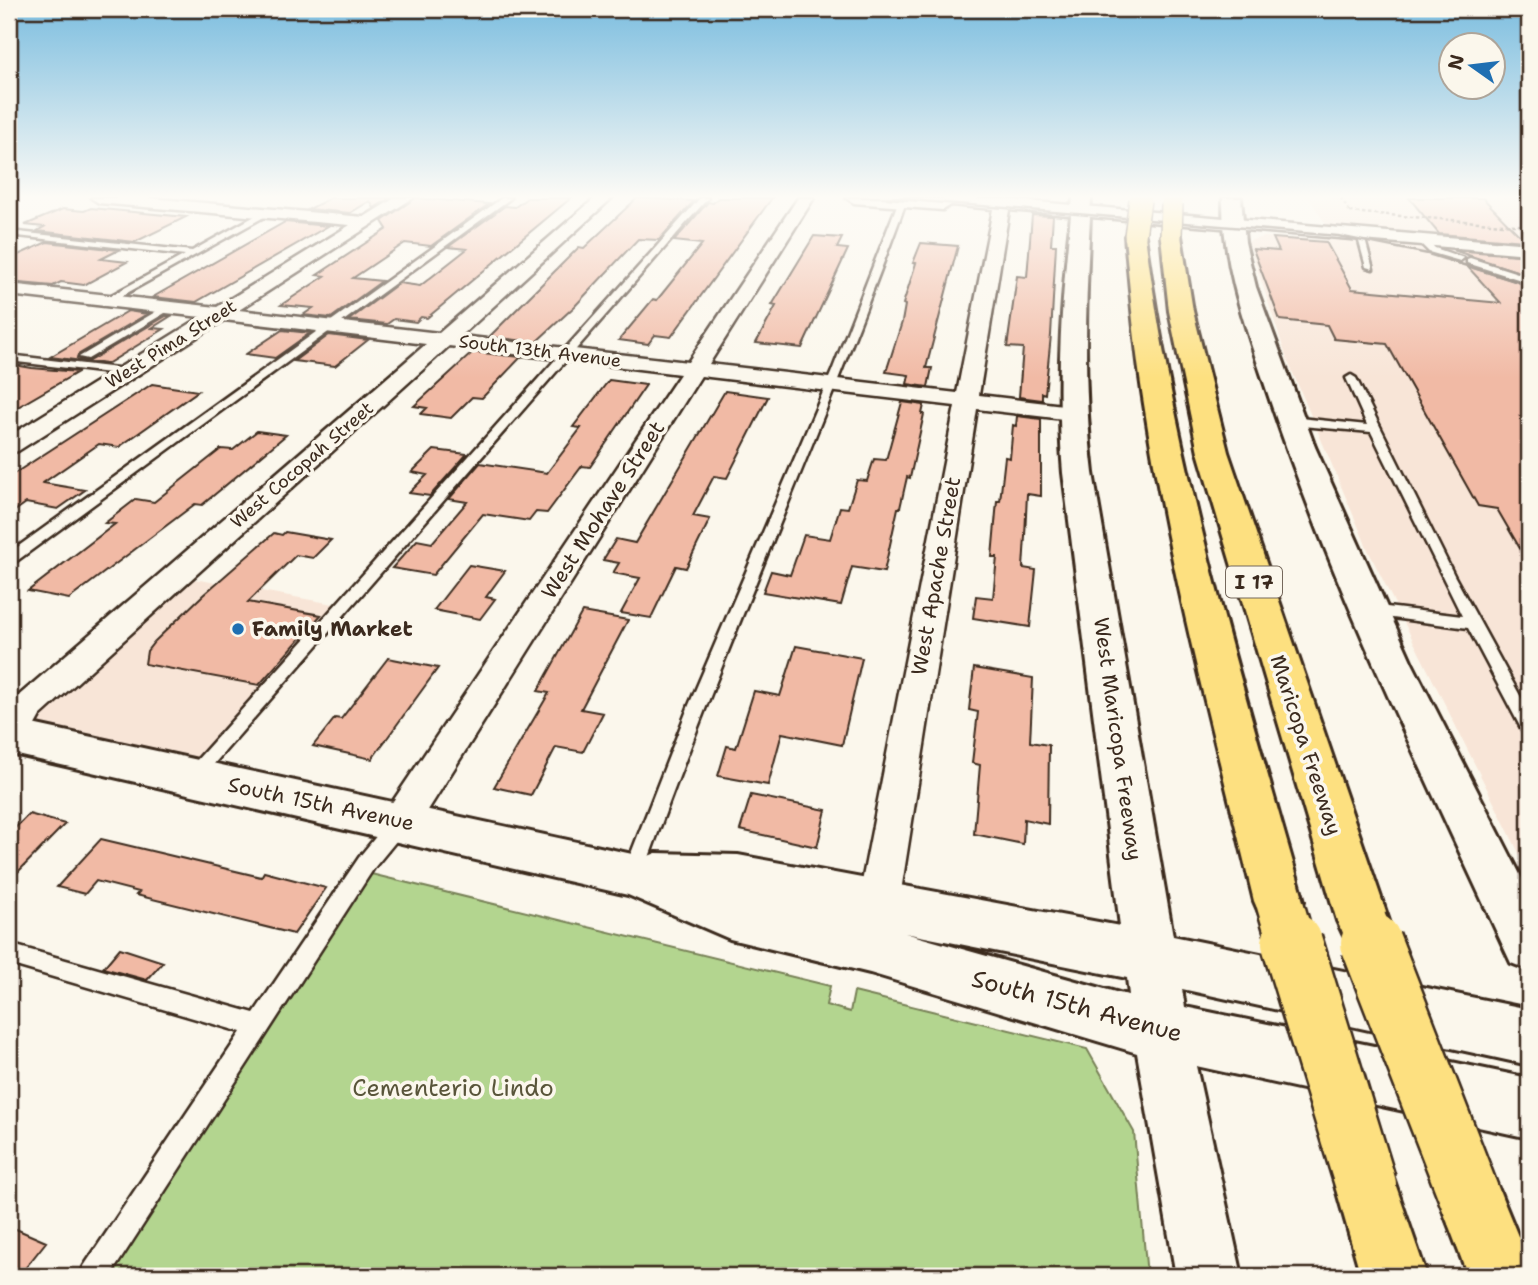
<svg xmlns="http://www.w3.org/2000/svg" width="1538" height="1285" font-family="'Shantell Sans',sans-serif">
<rect width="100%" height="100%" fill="#fbf7ec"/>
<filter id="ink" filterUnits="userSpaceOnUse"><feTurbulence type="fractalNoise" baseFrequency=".0143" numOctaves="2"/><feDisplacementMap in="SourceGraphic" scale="14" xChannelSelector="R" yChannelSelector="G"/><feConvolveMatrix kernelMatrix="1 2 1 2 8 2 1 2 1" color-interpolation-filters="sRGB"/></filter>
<g filter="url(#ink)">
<path fill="#f8e5d7" d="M1309 198H1529V873L1369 552 1287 359 1248 241 1264 237 1336 240Z
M183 577 339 605 195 767 27 728Z"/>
<path fill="#b3d58f" stroke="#778056" stroke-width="2" d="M367 873 830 986 826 1005 850 1012 854 992 1087 1049 1134 1132 1147 1276H104Z"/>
<path fill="#f1baa5" stroke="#3b2a1e" stroke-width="2" d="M330 198H390L374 208 370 201 350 213 309 209Z
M415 198 489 204 431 246 405 243 353 278 382 281 331 318 303 315 313 308 281 305 325 276 317 275 387 229 382 221Z
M527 198H571L427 318 421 317 416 322 394 319 387 324 349 320 399 283 420 286 467 249 448 247 505 206 515 207Z
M637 198 694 201 659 240 638 239 575 306 536 342 489 337 579 247 584 248Z
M718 198H772L671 337 655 335 648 344 619 340 653 299 657 300 702 244 674 241 708 202 713 203Z
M1409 198H1483L1525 241 1439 234Z
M91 208 186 217 135 242 37 231 44 227 25 225 63 209 84 211Z
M1032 215 1053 216 1051 245H1056L1051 335 1045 394 1042 393V400L1019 397 1023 348 1007 347 1017 276 1027 277Z
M285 222 328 226 196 302 153 297Z
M814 236 842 238 837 248 848 249 802 348 756 343 776 306 772 305Z
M1273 238 1326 242 1352 289 1501 303 1467 266 1520 283 1527 279 1528 275 1453 250 1529 256V564L1497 509 1478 506 1387 344 1334 339 1327 325 1280 320 1253 249 1279 251Z
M47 242 119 250 101 259 127 262 84 285 61 282 53 286 9 282V259Z
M921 243 958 246 926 368H932L928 387 907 384 909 375 886 372 902 322 905 305 903 304 916 263H913Z
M128 311 147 314 78 355 77 358 89 361 166 316H171L152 328 164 329 107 364 50 357Z
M282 330 310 333 275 358 246 354Z
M329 335 368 340 335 366 294 361Z
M473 352 521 357 482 398 472 397 451 418 421 414 427 408 414 406Z
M9 364 32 368 78 372 9 412Z
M609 380 646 385 590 467 582 466 547 513 536 512 529 521 483 514 433 575 392 568 417 540 432 543 467 502 449 499 480 463 547 473 581 428 573 427Z
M152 384 198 391 119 447 99 444 43 483 85 490 58 509 26 503 9 515V477Z
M725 391 768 397 727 478 714 476 693 516 710 519 686 568 676 566 651 618 621 613 640 578 613 573 619 563 603 560 616 539 635 543Z
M902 402 924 405 922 414H924L910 478 907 477 900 508H898L884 572 852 567 841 605 763 592 771 571 790 575 804 535 830 539 840 507 848 508 857 480 867 481 874 459 886 460Z
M1017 416 1041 419V496L1027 494 1025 536 1023 568 1036 570 1030 627 973 618 976 596 993 598 997 557H992L997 501H1000L1005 457 1010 458 1013 425 1016 426Z
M257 431 286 435 202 505 195 504 69 599 28 591 115 524 105 523 136 499 154 502 221 449 233 450Z
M434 450 467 454 430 496 409 493 427 475 412 472Z
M285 532 331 540 313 558 296 555 248 602 321 615 259 685 145 664 147 651 154 642 203 595 274 533 282 535Z
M469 565 505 571 486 597 495 599 480 619 434 610Z
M582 612 628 620 581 709 603 713 583 752 556 747 531 795 494 787 549 693 538 691Z
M796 646 862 658 842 745 782 733 768 785 718 776 727 746 736 748 754 691 780 696Z
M388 658 438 668 372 759 313 746 335 718 341 719Z
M974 668 1033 678 1030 742 1049 745 1048 824 1024 819 1023 844 974 834 980 765 972 763 978 712 969 710Z
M751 795 826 810 817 847 740 830Z
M29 814 65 824 9 881V834Z
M101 839 261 877 264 872 326 888 294 934 136 895 139 892 96 881 85 894 57 887Z
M120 948 163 962 147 980 103 968Z
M9 1226 46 1242 19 1276H9Z"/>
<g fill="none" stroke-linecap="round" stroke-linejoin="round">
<g stroke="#3b2a1e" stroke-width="5">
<path id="service" d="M502 198H511L14 563 9 564V553Z
M700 198H708L199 781 193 783 187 781 184 776 187 771Z
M899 200 906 202C824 428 724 647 643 874L640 880 633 883 626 880 623 874 689 705 832 371Z
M264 211 271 213 109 303 106 302V298L185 255 9 235V231L192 251Z
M1357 234 1364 236 1373 269 1366 267Z
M1420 239H1426L1435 248 1464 258 1460 261 1429 252 1420 243Z
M1470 258 1524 275 1526 277 1521 280 1467 263V259Z
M167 305 175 307 88 359 79 357Z
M9 355 126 369 131 372 126 375 9 361Z
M1351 375 1356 378 1455 577 1529 712V734L1523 732 1468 628 1370 615 1362 610 1370 605 1462 616 1371 432 1290 425 1284 421 1290 417 1367 425 1346 378Z
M399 815 406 817 409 823 406 829 374 868 110 1276H80L84 1266 241 1032 9 964V944L254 1013 360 856 392 817Z"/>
</g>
<g stroke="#3b2a1e" stroke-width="5">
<path id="minor" d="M91 198H149L364 217 395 198H413L239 310 439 333 595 198H612L461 336 688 362 798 198H814L709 364 957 393 993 209 951 205 943 210 854 203 846 198 1002 199 1529 244V254L1009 210 979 395 1072 406 1080 408 1084 413 1080 418 1072 420 977 409 896 923 890 937 875 943 860 937 854 923 955 406 701 376 413 834 400 838 387 834 381 822 387 810 680 374 449 346 40 716 21 750 9 754V710L16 698 426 344 224 320 18 451 9 453V436L201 317 9 295V284L217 307 350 225 99 203Z"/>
</g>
<g stroke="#3b2a1e" stroke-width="6">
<path id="secondary" d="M1073 198H1091C1086 291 1082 381 1093 473L1173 936 1529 1009V1065L1182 989 1185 1007 1529 1078V1138L1196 1066 1242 1276H1176L1137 1053 870 973 730 939 628 895 9 753V719L646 857 656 853 738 855 1120 926 1063 473C1055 380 1062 290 1073 198ZM905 933 1127 978 1129 995 1119 993Z
M1223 198H1241L1245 242 1256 287 1315 447 1412 663 1529 892V970L1511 963C1426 778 1336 596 1271 403 1249 336 1222 269 1223 198Z"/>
</g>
<g stroke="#3b2a1e" stroke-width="6">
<path id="motorway" d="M1135 230 1142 232 1145 236C1176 466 1240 679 1304 901L1297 917 1279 924 1261 917 1254 901C1214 736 1170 572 1144 404 1135 349 1130 292 1125 236L1128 232Z
M1171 230 1178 232 1181 236 1193 311 1228 452 1389 921 1381 938 1363 945 1345 938 1337 921 1198 452 1169 311 1161 236 1164 232Z
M1366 1154 1388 1163 1427 1276H1361L1335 1185 1344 1163Z
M1476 1181 1499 1190 1529 1263V1276H1468L1444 1213 1453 1190Z"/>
</g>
<path stroke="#3b2a1e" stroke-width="2.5" stroke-dasharray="3.5 2.5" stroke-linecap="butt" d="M1341 198 1350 212
M1350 212 1529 226"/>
<use href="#service" fill="#fbf7ec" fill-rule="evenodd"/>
<use href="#minor" fill="#fbf7ec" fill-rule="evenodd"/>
<use href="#secondary" fill="#fbf7ec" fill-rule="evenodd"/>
<use href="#motorway" fill="#fde080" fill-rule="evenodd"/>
<path stroke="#3b2a1e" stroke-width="2.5" d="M887 198 1338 236 1428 254 1529 285"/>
<g stroke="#3b2a1e" stroke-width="24" stroke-linecap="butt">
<path id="motorway-bridge-far2" d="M1135 236 1140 200
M1171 236 1172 204"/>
</g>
<g stroke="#3b2a1e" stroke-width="51" stroke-linecap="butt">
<path id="motorway-bridge-far1" d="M1279 901 1292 945
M1363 921 1372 945"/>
</g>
<g stroke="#3b2a1e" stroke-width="65" stroke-linecap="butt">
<path id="motorway-bridge" d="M1292 943 1366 1185
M1371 943 1476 1213"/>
</g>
<use href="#motorway-bridge-far2" stroke="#fde080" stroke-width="21"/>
<use href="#motorway-bridge-far1" stroke="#fde080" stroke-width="46"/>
<use href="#motorway-bridge" stroke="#fde080" stroke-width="60"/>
</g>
</g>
<linearGradient id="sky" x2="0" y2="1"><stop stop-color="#7bbddf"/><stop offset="0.52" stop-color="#fdfbf6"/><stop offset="1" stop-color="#fdfbf6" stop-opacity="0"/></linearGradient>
<rect width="1538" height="378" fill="url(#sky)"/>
<circle fill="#1f6fb2" stroke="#fbf7ec" stroke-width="2.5" cx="238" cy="629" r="7"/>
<g text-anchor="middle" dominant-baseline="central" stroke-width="7" stroke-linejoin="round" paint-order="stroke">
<g font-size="18" fill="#3b2a1e" stroke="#fbf7ec">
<text transform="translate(171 344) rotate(-32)">West Pima Street</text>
<text transform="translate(540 351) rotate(7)">South 13th Avenue</text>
<text transform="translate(302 465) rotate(-41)">West Cocopah Street</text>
</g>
<rect fill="#fbf7ec" stroke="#75685c" stroke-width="2" x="1226" y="566.5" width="56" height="31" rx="5"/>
<g font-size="19" font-weight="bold" fill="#3b2a1e">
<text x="1254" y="582">I 17</text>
</g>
<g font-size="21" fill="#3b2a1e" stroke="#fbf7ec">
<text transform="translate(603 510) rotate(-57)">West Mohave Street</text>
<text transform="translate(936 576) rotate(-80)">West Apache Street</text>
<text transform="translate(1118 739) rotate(82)">West Maricopa Freeway</text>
<text transform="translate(1306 745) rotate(72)">Maricopa Freeway</text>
<text transform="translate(321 804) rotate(12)">South 15th Avenue</text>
</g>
<g font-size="21" font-weight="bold" fill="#3b2a1e" stroke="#fbf7ec" text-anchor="start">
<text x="252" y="629">Family Market</text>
</g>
<g font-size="24" fill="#3b2a1e" stroke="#fbf7ec">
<text transform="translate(1077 1006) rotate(15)">South 15th Avenue</text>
</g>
<g font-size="24" fill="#59553a" stroke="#fbf7ec">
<text x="453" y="1088">Cementerio Lindo</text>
</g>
</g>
<rect width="1538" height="1285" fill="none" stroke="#fbf7ec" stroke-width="35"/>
<rect x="18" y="18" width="1503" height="1250" fill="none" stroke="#3b2a1e" stroke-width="2.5" filter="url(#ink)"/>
<g transform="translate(1472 66) rotate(284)"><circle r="33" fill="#fbf7ec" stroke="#aea59a" stroke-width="2"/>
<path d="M0-5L12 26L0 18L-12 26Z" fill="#1f6fb2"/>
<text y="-10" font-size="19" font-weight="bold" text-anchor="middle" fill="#3b2a1e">N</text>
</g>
</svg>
